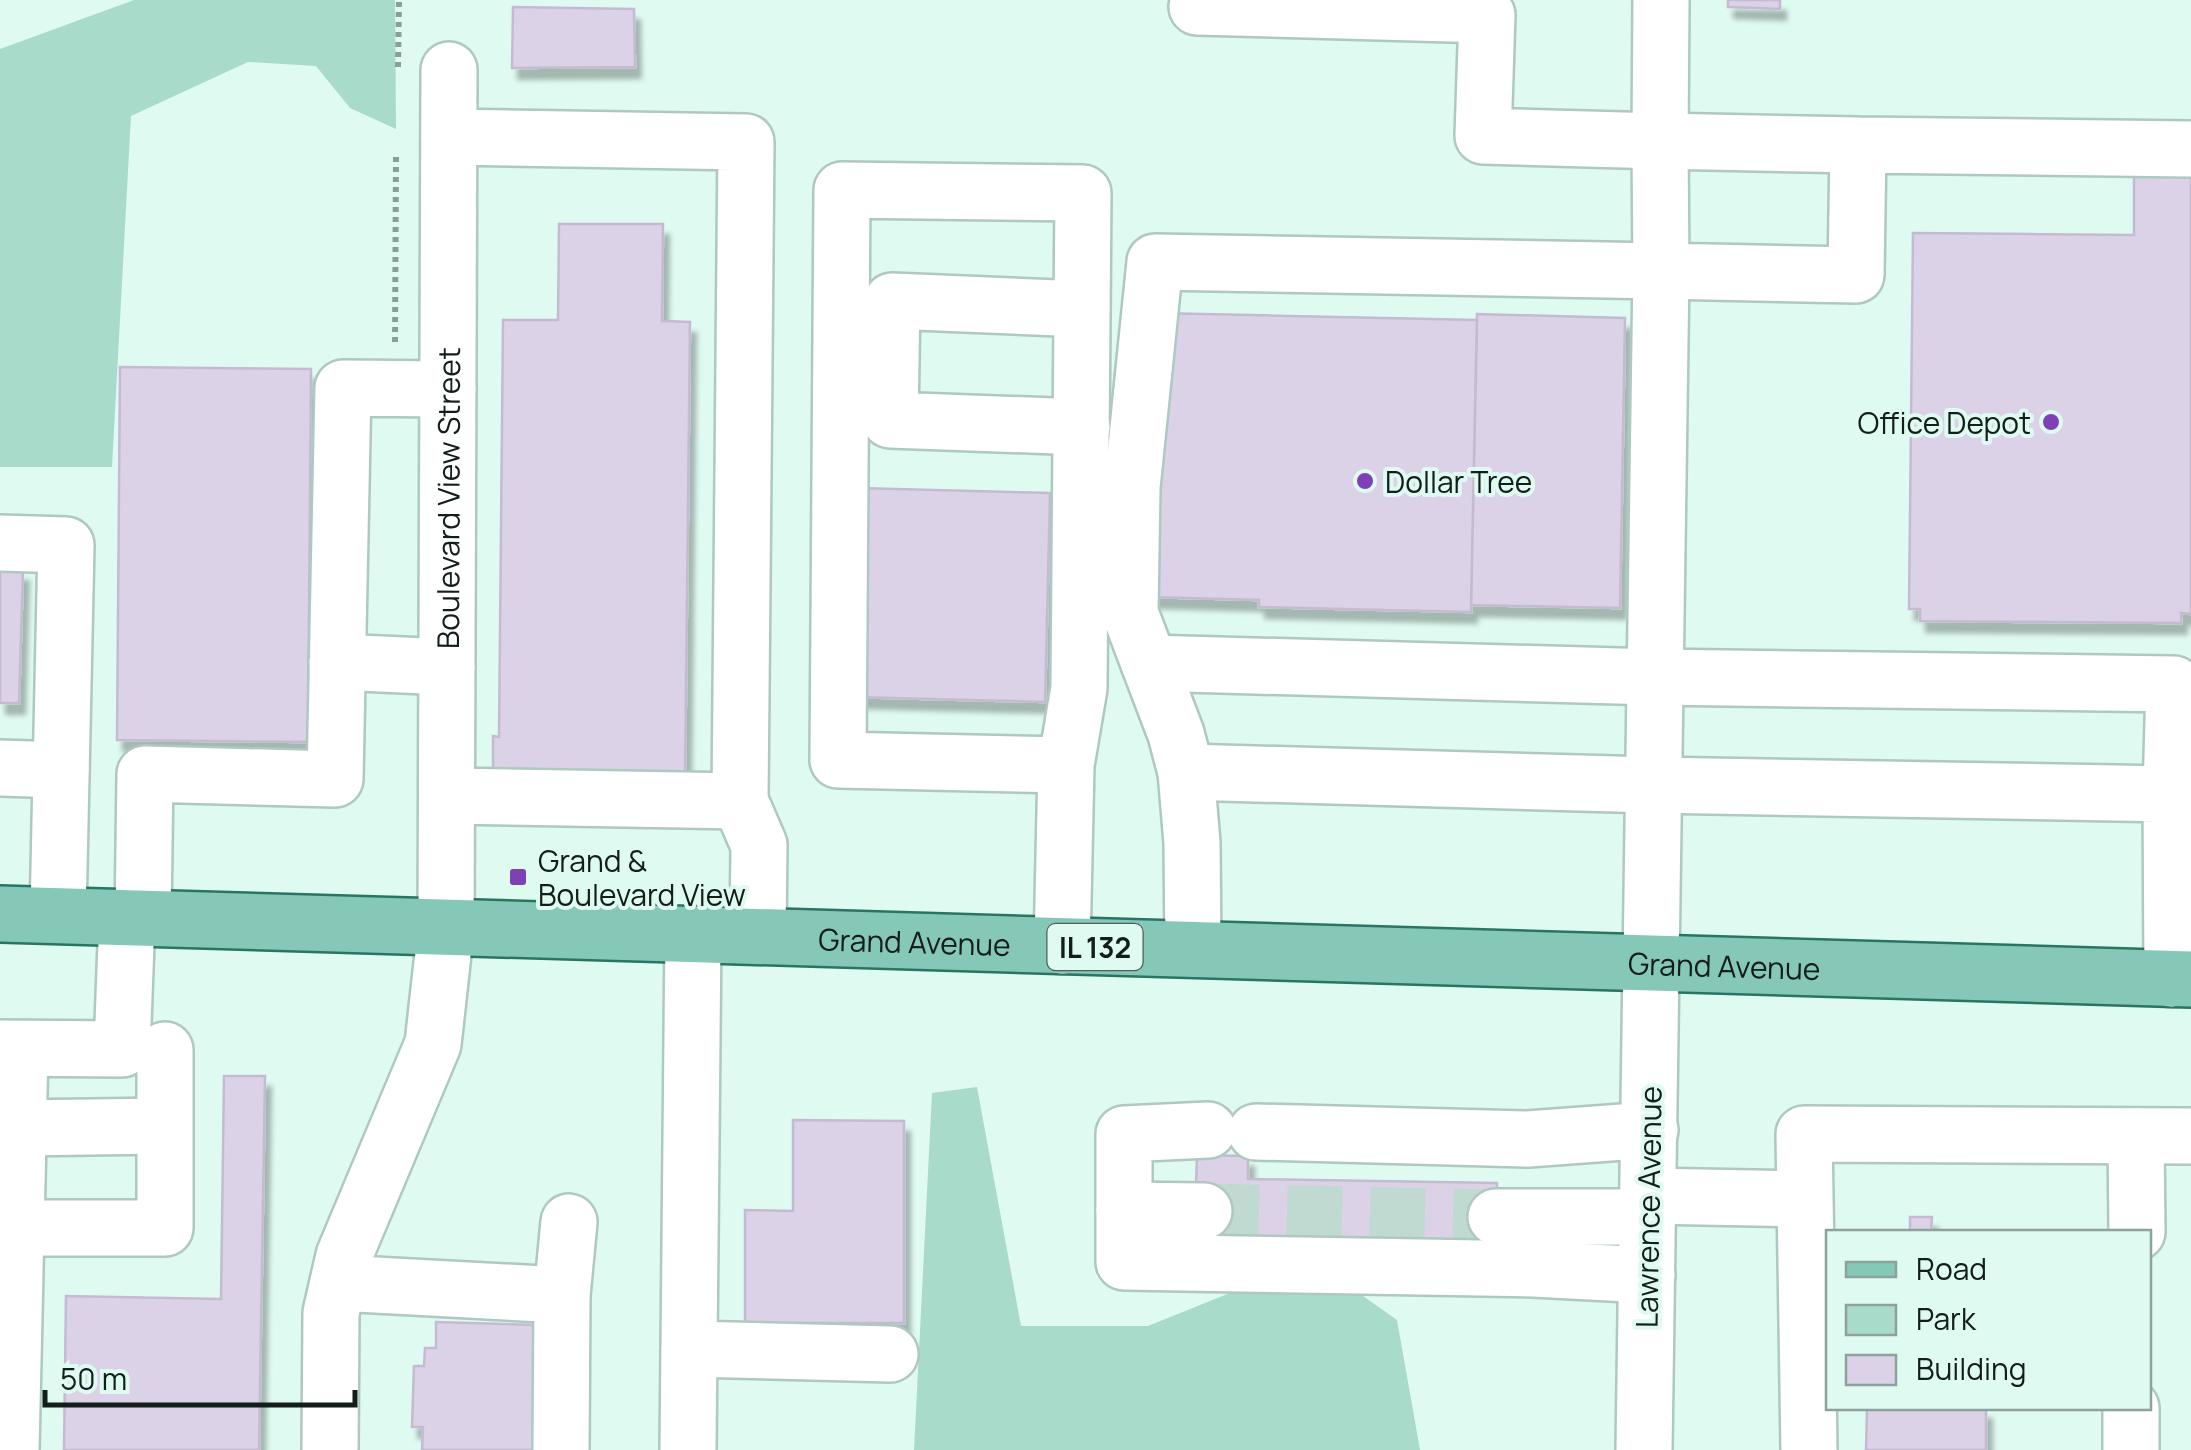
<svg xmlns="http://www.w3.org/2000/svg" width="2191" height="1450" font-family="Manrope,sans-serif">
<defs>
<filter id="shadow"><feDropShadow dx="6" dy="11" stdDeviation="2.5" flood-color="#0004"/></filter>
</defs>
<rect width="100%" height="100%" fill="#dffaf1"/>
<path fill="#a8dbca" d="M134 0H395L396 129 350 108 316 66 248 62 131 116 112 467H0V49Z
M977 1087 1021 1326H1148L1312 1260 1397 1320 1420 1450H914L932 1093Z"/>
<path fill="#dbd2e7" stroke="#c4bbd0" stroke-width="2.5" filter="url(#shadow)" d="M1728 0H1780V9L1728 7Z
M513 7 634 9 635 67 512 68Z
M2134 164 2191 165V614L2181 613V623L1920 621V609H1909L1913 233 2134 235Z
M559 224H663L662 321 690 322 685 779 493 777V736L499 737 503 320H558Z
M1155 313 1477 320 1471 612 1259 607V600L1150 597Z
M1477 314 1625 318 1620 608 1471 605Z
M120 367 311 369 308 742 117 740Z
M858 488 1050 493 1045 702 853 697Z
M0 570H23L19 703H0Z
M224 1076H265L259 1450H64L66 1296 221 1299Z
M793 1120 904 1121V1323H745V1210L793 1211Z
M1197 1155 1248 1156V1179L1497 1183 1496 1254 1203 1239 1196 1187Z
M1910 1217H1932L1931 1231 1988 1232H1868L1910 1231Z
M436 1322 537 1325 534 1450H422L423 1427H412L414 1366H424L425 1348H436Z
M1867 1408H1986V1450H1866Z"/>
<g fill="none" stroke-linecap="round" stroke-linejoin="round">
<path stroke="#c0d9d1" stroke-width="55" stroke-dasharray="55 28" stroke-linecap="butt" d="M1204 1211 1496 1217"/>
<g stroke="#afc8c0" stroke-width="60">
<g id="minor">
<path d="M1197 7 1487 15 1483 136 1660 141 1661 0"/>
<path d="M1858 145 1660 141 1661 271 1856 275 1858 145 2191 149"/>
<path d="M1082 427 890 420 892 301 1082 309"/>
<path d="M0 543 66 545 58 915"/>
<path d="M337 662 447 667"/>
<path d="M1149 663 1655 677 2174 684 2171 794"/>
<path d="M0 768 61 770"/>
<path d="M1186 772 1653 785 2171 794 2172 979"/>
<path d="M448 796 740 801 746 142 449 137"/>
<path d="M740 801 759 845 758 936"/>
<path d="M143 918 145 774 335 779 343 388 448 389"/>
<path d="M1062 946 1066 765 838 760 842 190 1083 193 1079 688 1066 765"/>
<path d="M1193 949 1192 843 1186 772 1176 734 1130 613 1132 487 1155 262 1661 271 1644 1450"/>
<path d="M0 1048 122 1049 127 917"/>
<path d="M17 1128 164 1126"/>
<path d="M1208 1130 1124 1134V1262L1534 1269 1647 1275"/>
<path d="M1256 1132 1528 1139 1650 1130"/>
<path d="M2136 1136 2137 1232"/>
<path d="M1648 1196 1803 1199"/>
<path d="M1124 1210 1204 1211"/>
<path d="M1496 1217H1648"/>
<path d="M16 1228H165V1050"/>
<path d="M338 1283 562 1295"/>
<path d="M689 1349 890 1354"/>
<path d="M11 1450 20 1049"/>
<path id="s1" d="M330 1450 331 1313 344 1256 433 1044 446 927 449 70"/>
<path d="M561 1450 562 1295 569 1222"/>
<path d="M688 1450 693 934"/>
<path d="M1809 1450 1804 1134 2191 1136"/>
<path d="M2131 1450V1408"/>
</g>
</g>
<g stroke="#297462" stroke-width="60">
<g id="major">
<path id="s2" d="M0 914 2191 979"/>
</g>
</g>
<path stroke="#8a9e98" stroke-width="6" stroke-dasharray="5 5" stroke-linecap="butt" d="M398 67 399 0
M395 342 396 154"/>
<use href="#minor" stroke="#fff" stroke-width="55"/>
<use href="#major" stroke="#86c8b8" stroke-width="55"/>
</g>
<g fill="#7d40b5" stroke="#dffaf1" stroke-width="4">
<circle cx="2051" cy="422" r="10"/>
<circle cx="1365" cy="481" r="10"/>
<rect x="508" y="867" width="20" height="20" rx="5"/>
</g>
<g text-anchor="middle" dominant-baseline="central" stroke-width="8" stroke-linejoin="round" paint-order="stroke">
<rect fill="#dffaf1" stroke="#505f5a" stroke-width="2.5" x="1047.5" y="924" width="95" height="46" rx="8"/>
<g font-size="28" font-weight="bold" fill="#131d1a">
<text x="1095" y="947">IL 132</text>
</g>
<g font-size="30" fill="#131d1a" stroke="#dffaf1" text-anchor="start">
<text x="2031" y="422" text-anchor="end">Office Depot</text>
<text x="1385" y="481">Dollar Tree</text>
<text x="538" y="860">Grand &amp;<tspan x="538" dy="34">Boulevard View</tspan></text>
</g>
<g font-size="30" fill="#131d1a" stroke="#dffaf1">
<text stroke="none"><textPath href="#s1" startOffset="972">Boulevard View Street</textPath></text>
<text stroke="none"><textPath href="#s2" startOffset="915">Grand Avenue</textPath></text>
<text stroke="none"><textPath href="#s2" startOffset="1725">Grand Avenue</textPath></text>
<text transform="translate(1648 1207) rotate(-89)">Lawrence Avenue</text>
</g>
</g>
<rect x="1826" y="1230" width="325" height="180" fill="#dffaf1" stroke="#8da29b" stroke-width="2.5"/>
<rect x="1846" y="1262" width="50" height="15" fill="#86c8b8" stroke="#8da29b" stroke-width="2.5"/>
<text x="1916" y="1280" font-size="30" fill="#131d1a">Road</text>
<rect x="1846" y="1305" width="50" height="30" fill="#a8dbca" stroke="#8da29b" stroke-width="2.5"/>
<text x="1916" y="1330" font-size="30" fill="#131d1a">Park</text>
<rect x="1846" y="1355" width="50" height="30" fill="#dbd2e7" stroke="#8da29b" stroke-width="2.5"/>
<text x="1916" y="1380" font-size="30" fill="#131d1a">Building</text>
<path d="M45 1390v15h310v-15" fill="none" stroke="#131d1a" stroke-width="5"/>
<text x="60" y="1390" font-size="30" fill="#131d1a" stroke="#dffaf1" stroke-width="8" paint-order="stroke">50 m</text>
</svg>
